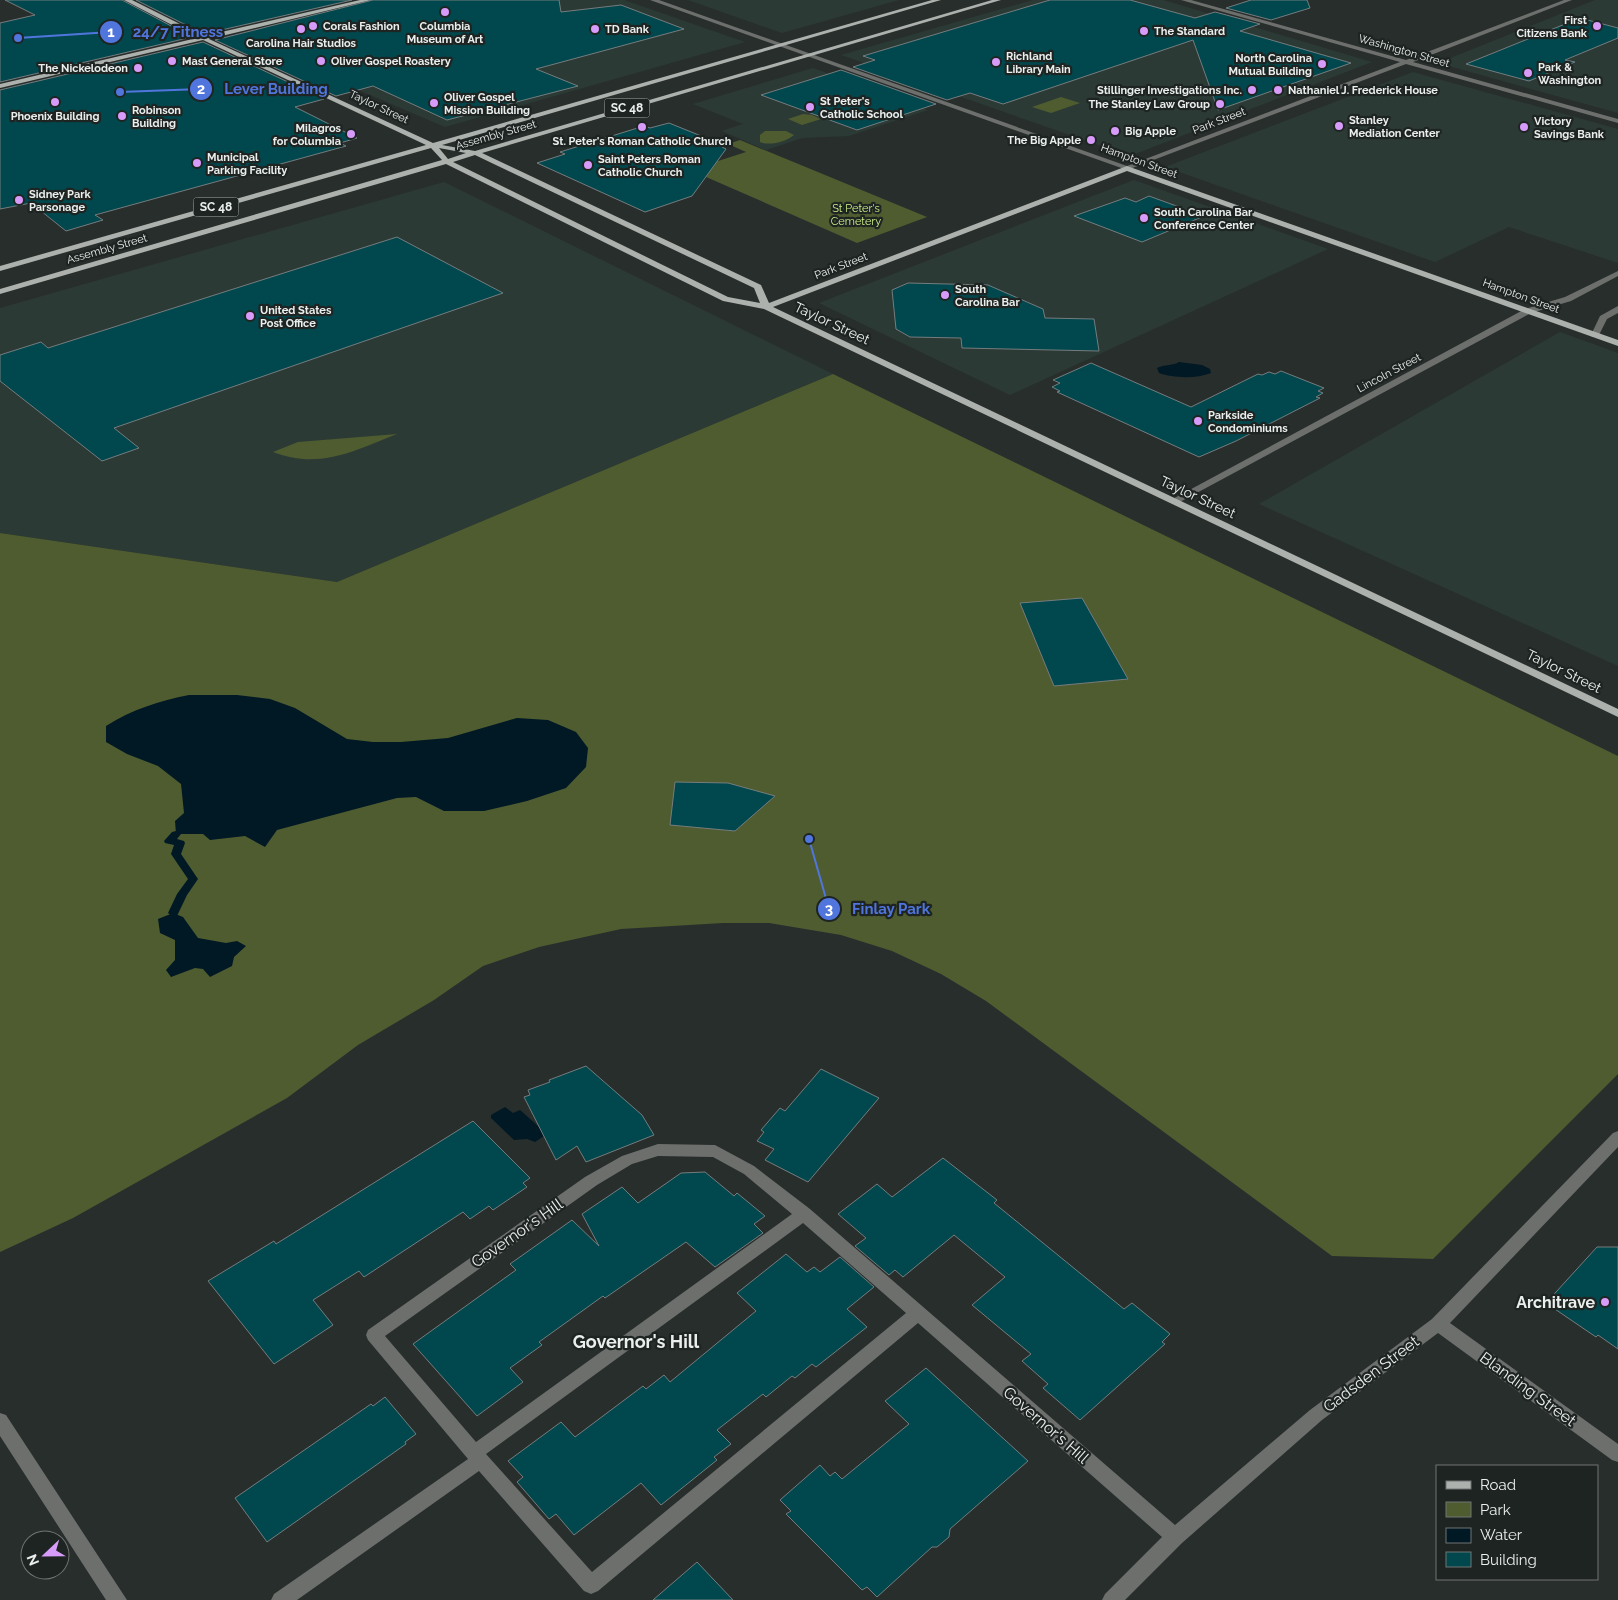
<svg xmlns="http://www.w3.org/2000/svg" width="1618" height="1600" font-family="Raleway,sans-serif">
<rect width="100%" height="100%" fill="#282e2c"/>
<path fill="#2c3a36" d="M402 0H624L745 42 445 127 237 38Z
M688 0H899L782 33Z
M1033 0H1163L1372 62 1130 156 841 55Z
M1595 0H1618V113L1438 63Z
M813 68 928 110 849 136 802 138 766 150 722 131 743 124 693 104Z
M1413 72 1618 129V263L1509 227 1435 262 1165 167Z
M1134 180 1328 249 1010 395 819 303Z
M444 182 833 374 337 582 0 533V308Z
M1560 332 1618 353V666L1259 504Z"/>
<path fill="#4f5c30" d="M1061 97 1080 103 1051 113 1032 107Z
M803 114 812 115 821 119 802 125 788 119Z
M765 131H786L794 135C786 142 769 146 760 142V135Z
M740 140 927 217 857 243 690 170 746 152 728 144Z
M833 374 1618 756V1074L1433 1259 1332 1256 986 1001 941 974 892 951 841 935 769 923H723L621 929 539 947 483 966 434 1000 358 1045 287 1098 73 1218 0 1252V533L337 582Z
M397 434C354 451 319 470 273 452L298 442Z"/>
<path fill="#001925" d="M1179 362 1202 365 1210 369 1211 373C1196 379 1173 378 1159 373L1157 368C1165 364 1173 366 1179 362Z
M189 695H237L270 699 295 708 347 739 373 742H401L448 738 517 718 548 720 576 732 588 748 586 767 566 788 527 801 484 811H444L416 797 397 798 277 830 265 847 245 836 210 840 203 834H176L175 821 184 813 181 784 158 766 127 754 106 742V726C133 709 159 701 189 695Z
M173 913 183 917 198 938 226 943 237 941 246 946 234 957 232 966 210 977 203 969 195 968 171 977 166 970 175 960V940L160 933 158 919Z
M505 1107 513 1113 520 1110 547 1134 535 1142 527 1139 514 1140 491 1118V1115Z"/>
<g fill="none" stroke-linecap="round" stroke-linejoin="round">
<path fill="#001925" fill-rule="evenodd" d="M176 831 181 834 177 839 184 841 185 843 181 854 198 879 187 895 177 916 173 917 168 913 177 894 188 879 171 854 174 845 165 843 164 841 172 832Z"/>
</g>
<path fill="#00484e" stroke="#757c7d" d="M5 0H122L192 37 0 82V23L35 15Z
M136 0H352L204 34Z
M373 0H559L561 12 621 5 684 29 536 69 578 86 447 120 373 86 336 96 215 40Z
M1050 0H1130L1195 18 1215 12 1260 24 1240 31 1351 63 1218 110 1193 40 1003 104 970 93 947 100 853 67 875 60 863 56Z
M1251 0H1307L1310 8 1271 20 1226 8Z
M1580 18 1618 28V38L1565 60 1575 62 1529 81 1466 64Z
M203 42 324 99 295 107 357 138 340 143 346 146 95 215 103 220 66 231 31 203 0 209V90Z
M841 70 936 104 857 130 761 95Z
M669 123 726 146 722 147 726 149 692 196 645 212 537 163 565 154 560 152 644 126 650 128Z
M1149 196 1204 216 1142 242 1074 216 1125 198 1136 202Z
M397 237 503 293 114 428 139 448 102 461 0 381V355L41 342 48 348Z
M908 283 988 285 1043 309 1045 318 1094 319 1099 351 962 348 961 338 910 337 896 329 892 290Z
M1091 363 1191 407 1258 374 1262 375 1269 372 1275 374 1281 371 1324 388 1318 391 1323 393 1316 397 1320 398 1236 441 1199 457 1057 392 1060 391 1052 387 1060 383 1053 380Z
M1082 598 1128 679 1054 686 1020 603Z
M675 782 728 783 775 796 735 831 670 825Z
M586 1066 642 1115 654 1135 586 1162 577 1146 556 1160 524 1097 530 1095 528 1090 550 1082 549 1080Z
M821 1069 879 1098 808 1182 765 1160 774 1149 757 1141 764 1132 761 1130 780 1108 785 1111Z
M473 1121 530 1178 523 1183 527 1187 493 1210 489 1206 470 1219 463 1212 364 1277 359 1271 313 1300 333 1325 274 1364 208 1281 274 1241 276 1244Z
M943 1158 997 1200 994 1203 1124 1309 1132 1303 1170 1334 1162 1342 1165 1344 1080 1420 1043 1388 1048 1384 1022 1361 1031 1354 972 1305 1005 1277 954 1235 903 1277 895 1270 889 1275 855 1246 866 1238 838 1214 877 1184 892 1197Z
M705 1172 734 1196 737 1193 765 1216 754 1224 763 1233 715 1267 686 1242 605 1298 603 1296 539 1342 542 1345 510 1368 523 1382 477 1416 413 1344 516 1270 510 1264 572 1220 599 1246 582 1214 622 1187 638 1203 681 1173Z
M1597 1247H1618V1349L1598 1335 1596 1337 1546 1303Z
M786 1254 807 1272 814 1267 820 1272 840 1257 874 1287 847 1309 867 1327 816 1367 812 1364 795 1378 792 1376 766 1397 763 1394 717 1430 731 1444 714 1457 717 1460 661 1505 641 1483 574 1535 556 1514 549 1519 517 1482 523 1477 508 1461 561 1422 575 1437 643 1386 646 1389 664 1375 670 1382 756 1311 737 1293Z
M926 1368 1028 1461 950 1529 949 1537 937 1547H932L877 1597 867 1587 862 1590 786 1514 791 1511 780 1500 820 1465 830 1476 835 1472 842 1479 909 1424 885 1401Z
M385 1397 416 1434 405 1442 406 1444 267 1542 235 1498 371 1404 373 1406Z
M697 1562 733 1600H653Z"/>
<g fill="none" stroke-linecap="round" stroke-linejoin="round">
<path fill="#6d6f6d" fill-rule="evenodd" d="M650 0H659L1127 166 1400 62 1181 0H1191L1406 60 1564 0H1572L1413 62 1618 119V123L1406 64 1127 170Z
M1618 271V276L1571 301 1531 313 1178 503 1174 504 1169 501 1525 309 1565 297Z
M1618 306V313L1607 319 1598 337H1592L1591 335 1600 316Z
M1618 1131V1147L1450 1323 1618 1444V1462L1612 1460 1438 1333 1322 1420 1182 1543 1125 1600H1102L1105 1594 1162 1537 918 1323 598 1591 591 1594 584 1591 479 1471 297 1600H271L274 1594 468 1459 368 1340 366 1335 368 1330 585 1177 622 1156 658 1144 715 1145 754 1166 810 1209 1175 1525 1310 1410 1432 1319 1613 1133ZM658 1156 713 1157 744 1174 792 1214 476 1442 385 1336 597 1185 632 1164ZM803 1223 906 1313 592 1572 486 1454Z
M0 1413 6 1415 127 1600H106L0 1436Z"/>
<path fill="#adb1ad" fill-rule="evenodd" d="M124 0H132L204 36 360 0H371L209 39 433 143 932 0H941L442 145 475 151 992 0H1001L482 153 761 285 769 303 1127 166 1618 340V346L1127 171 773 307 1618 709V717L764 309 723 301 446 164 0 294V289L442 160 431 148 0 271V266L426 145 203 40 0 88V84L197 38ZM439 148 466 153 448 159ZM475 155 754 288 760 303 728 297 453 162Z"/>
</g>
<g fill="#d79bf9" stroke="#1e2422" stroke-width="2">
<circle cx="445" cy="12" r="5"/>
<circle cx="313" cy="26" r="5"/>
<circle cx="1597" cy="26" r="5"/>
<circle cx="301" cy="29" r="5"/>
<circle cx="595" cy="29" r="5"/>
<circle cx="1144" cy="31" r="5"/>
<circle cx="172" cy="61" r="5"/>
<circle cx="321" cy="61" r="5"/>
<circle cx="996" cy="62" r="5"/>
<circle cx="1322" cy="64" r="5"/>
<circle cx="138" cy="68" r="5"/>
<circle cx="1528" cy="73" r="5"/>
<circle cx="1252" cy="90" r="5"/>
<circle cx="1278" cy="90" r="5"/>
<circle cx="55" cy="102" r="5"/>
<circle cx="434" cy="103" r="5"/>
<circle cx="1220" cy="104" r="5"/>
<circle cx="810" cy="107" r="5"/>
<circle cx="122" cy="116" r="5"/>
<circle cx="1339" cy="126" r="5"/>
<circle cx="642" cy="127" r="5"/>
<circle cx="1524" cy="127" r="5"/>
<circle cx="1115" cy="131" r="5"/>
<circle cx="351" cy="134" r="5"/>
<circle cx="1091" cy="140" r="5"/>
<circle cx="197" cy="163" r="5"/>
<circle cx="588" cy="165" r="5"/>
<circle cx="19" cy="200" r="5"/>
<circle cx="1144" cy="218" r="5"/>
<circle cx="945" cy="295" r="5"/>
<circle cx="250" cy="316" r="5"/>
<circle cx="1198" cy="421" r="5"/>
<circle cx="1605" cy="1302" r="5"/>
</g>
<g text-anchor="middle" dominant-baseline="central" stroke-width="4.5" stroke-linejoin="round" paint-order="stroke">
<g font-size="11" font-weight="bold" fill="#eaeeed" stroke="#1e2422" text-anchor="start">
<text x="1587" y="20" text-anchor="end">First<tspan x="1587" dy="13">Citizens Bank</tspan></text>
<text x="323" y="26">Corals Fashion</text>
<text x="445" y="26" text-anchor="middle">Columbia<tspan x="445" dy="13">Museum of Art</tspan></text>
<text x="605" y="29">TD Bank</text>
<text x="1154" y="31">The Standard</text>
<text x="301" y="43" text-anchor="middle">Carolina Hair Studios</text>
<text x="1006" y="56">Richland<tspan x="1006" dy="13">Library Main</tspan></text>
<text x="1312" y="58" text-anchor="end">North Carolina<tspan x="1312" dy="13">Mutual Building</tspan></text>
<text x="182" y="61">Mast General Store</text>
<text x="331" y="61">Oliver Gospel Roastery</text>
<text x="1538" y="67">Park &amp;<tspan x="1538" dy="13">Washington</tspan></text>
<text x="128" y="68" text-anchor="end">The Nickelodeon</text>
<text x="1242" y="90" text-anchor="end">Stillinger Investigations Inc.</text>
<text x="1288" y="90">Nathaniel J. Frederick House</text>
<text x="444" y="97">Oliver Gospel<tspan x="444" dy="13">Mission Building</tspan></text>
<text x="820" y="101">St Peter's<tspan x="820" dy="13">Catholic School</tspan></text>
<text x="1210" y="104" text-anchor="end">The Stanley Law Group</text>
<text x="132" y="110">Robinson<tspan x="132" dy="13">Building</tspan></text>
<text x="55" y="116" text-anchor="middle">Phoenix Building</text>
<text x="1349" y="120">Stanley<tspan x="1349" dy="13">Mediation Center</tspan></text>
<text x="1534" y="121">Victory<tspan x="1534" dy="13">Savings Bank</tspan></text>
<text x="341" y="128" text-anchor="end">Milagros<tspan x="341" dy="13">for Columbia</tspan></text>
<text x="1125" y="131">Big Apple</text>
<text x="1081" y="140" text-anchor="end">The Big Apple</text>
<text x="642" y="141" text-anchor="middle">St. Peter's Roman Catholic Church</text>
<text x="207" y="157">Municipal<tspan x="207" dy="13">Parking Facility</tspan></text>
<text x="598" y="159">Saint Peters Roman<tspan x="598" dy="13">Catholic Church</tspan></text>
<text x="29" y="194">Sidney Park<tspan x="29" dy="13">Parsonage</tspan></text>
<text x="1154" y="212">South Carolina Bar<tspan x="1154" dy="13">Conference Center</tspan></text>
<text x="955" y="289">South<tspan x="955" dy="13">Carolina Bar</tspan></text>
<text x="260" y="310">United States<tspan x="260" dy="13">Post Office</tspan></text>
<text x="1208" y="415">Parkside<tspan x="1208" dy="13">Condominiums</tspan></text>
</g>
<g font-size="11" fill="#eaeeed" stroke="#1e2422">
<text transform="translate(1404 51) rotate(16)">Washington Street</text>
<text transform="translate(379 107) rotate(25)">Taylor Street</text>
<text transform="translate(1219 121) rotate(-21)">Park Street</text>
<text transform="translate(496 135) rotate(-16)">Assembly Street</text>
<text transform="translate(1139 161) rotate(20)">Hampton Street</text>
<text transform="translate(107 249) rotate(-16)">Assembly Street</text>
<text transform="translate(841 266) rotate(-21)">Park Street</text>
<text transform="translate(1521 296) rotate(20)">Hampton Street</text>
<text transform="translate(1389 373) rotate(-28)">Lincoln Street</text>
</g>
<g font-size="11" fill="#cfef87" stroke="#1e2422">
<text x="856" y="208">St Peter's<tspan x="856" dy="13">Cemetery</tspan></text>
</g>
<g fill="#1e2422" stroke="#adb1b0" stroke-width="1">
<rect x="604.5" y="98.5" width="45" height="19" rx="4"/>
<rect x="193.5" y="197.5" width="45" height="19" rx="4"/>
</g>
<g font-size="12" font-weight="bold" fill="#eaeeed">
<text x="627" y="108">SC 48</text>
<text x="216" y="207">SC 48</text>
</g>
<g font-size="14" fill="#eaeeed" stroke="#1e2422">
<text transform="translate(832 323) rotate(25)">Taylor Street</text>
<text transform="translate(1198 497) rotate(25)">Taylor Street</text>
<text transform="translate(1564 671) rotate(26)">Taylor Street</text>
</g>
<g font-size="16" fill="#eaeeed" stroke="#1e2422">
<text transform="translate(517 1233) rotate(-35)">Governor's Hill</text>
<text transform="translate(1371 1374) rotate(-37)">Gadsden Street</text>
<text transform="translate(1528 1389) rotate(36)">Blanding Street</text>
<text transform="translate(1046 1425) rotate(41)">Governor's Hill</text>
</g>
<g font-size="16" font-weight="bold" fill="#eaeeed" stroke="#1e2422" text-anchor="end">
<text x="1595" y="1302">Architrave</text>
</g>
<g font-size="18" font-weight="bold" fill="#eaeeed" stroke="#1e2422">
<text x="636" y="1341">Governor's Hill</text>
</g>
</g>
<path fill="none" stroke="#5076dd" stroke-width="2" d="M18 38L111 32M120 92L201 89M809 839L829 909"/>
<g fill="#5076dd" stroke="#1e2422" stroke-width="2">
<circle cx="18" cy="38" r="5"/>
<circle cx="120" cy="92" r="5"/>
<circle cx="809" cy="839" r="5"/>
<circle cx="111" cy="32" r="12"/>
<circle cx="201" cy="89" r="12"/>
<circle cx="829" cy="909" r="12"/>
</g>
<g font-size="15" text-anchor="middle" font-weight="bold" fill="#fff">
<text x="111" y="37">1</text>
<text x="201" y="94">2</text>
<text x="829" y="914">3</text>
</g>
<g font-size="15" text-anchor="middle" font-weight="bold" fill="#5076dd" stroke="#1e2422" stroke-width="4.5" stroke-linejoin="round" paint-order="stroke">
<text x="178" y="37">24/7 Fitness</text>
<text x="276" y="94">Lever Building</text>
<text x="891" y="914">Finlay Park</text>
</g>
<rect x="1436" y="1465" width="162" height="115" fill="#1e2422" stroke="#707573"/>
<rect x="1446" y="1481" width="25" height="8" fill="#adb1ad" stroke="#707573"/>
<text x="1480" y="1490" font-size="15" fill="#eaeeed">Road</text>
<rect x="1446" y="1502" width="25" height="15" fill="#4f5c30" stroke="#707573"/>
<text x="1480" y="1515" font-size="15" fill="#eaeeed">Park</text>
<rect x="1446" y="1528" width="25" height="15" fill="#001925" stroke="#707573"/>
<text x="1480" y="1540" font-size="15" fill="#eaeeed">Water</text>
<rect x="1446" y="1552" width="25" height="15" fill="#00484e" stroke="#707573"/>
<text x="1480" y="1565" font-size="15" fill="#eaeeed">Building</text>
<g transform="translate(45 1555) rotate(248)"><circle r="24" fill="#1e2422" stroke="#707573"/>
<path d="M0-4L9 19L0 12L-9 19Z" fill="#d79bf9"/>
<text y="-8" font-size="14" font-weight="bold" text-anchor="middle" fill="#eaeeed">N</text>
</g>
</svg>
